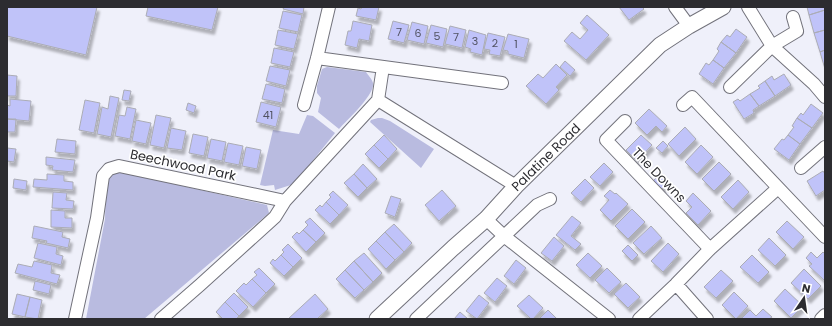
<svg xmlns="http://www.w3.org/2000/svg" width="832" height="326" font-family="Poppins,sans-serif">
<defs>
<filter id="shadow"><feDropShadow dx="2.5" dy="4.5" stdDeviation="1" flood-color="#0004"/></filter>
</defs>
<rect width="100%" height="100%" fill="#eff0fa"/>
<path fill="#b9bbe0" d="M327 67 366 72C368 75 372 79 373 83 375 95 347 120 339 129L318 112 321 98 317 93V86L322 69Z
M307 115 313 116 335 133 294 184 275 190 274 185 265 186 260 185 273 130 299 134Z
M378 118H382L390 121 434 149 421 168 370 122 371 120Z
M114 173H125L267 205 269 213 144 319H86L105 219 106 183Z"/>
<path fill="#c0c3f9" stroke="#abacb5" filter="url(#shadow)" d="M7 7H97L86 55 7 36Z
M148 7H218L212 30 146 16Z
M284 7H304L303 14 283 9Z
M362 7H379L376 20 356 16 358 8 361 9Z
M619 7H642L644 9 629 20Z
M807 7H825V10L809 15Z
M825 10V30L814 33 809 15Z
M283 11 302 15 298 32 279 28Z
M587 15 609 35 586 60 564 41 572 32 580 39 588 30 580 23Z
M353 21 372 25 369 41 359 39 357 48 345 45 348 31H351Z
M393 21 409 25 404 43 388 39Z
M412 22 428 26 424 44 407 40Z
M431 25 447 29 443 47 426 43Z
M450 26 466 30 462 48 445 44Z
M736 29 747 37 736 53 721 42 727 35 730 37Z
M278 30 298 34 294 49 275 45Z
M469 30 486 35 482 55 470 52 471 49 465 47Z
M825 30V50L820 52 814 33Z
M488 33 505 37 500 56 489 54 490 50 484 49Z
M508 34 529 39 524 58 508 54V51L503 50Z
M721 42 736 53 724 68 713 60 719 51 717 49Z
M274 48 294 52 290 67 271 63Z
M825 50V69L820 52Z
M713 60 724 68 713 84 699 74 706 63 709 65Z
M565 61 575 70 570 76 560 67Z
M556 64 567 75 556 87 559 90 546 104 526 86 538 74 543 78Z
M270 66 290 70 286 86 266 81Z
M784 74 791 85 775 96 765 81 772 76 774 80Z
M7 75 17 76 16 96H7Z
M765 81 775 96 759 106 750 94 760 88 758 86Z
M266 84 285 89 282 103 262 99Z
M124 90 131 91 129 101 122 100Z
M750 94 759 106 753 110 754 113 744 119 733 102 738 99 740 101Z
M110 96 119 98 111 137 97 134 102 107 108 109Z
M10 99 31 101 29 121 7 119V105L10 106Z
M85 100 100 103 94 133 79 130Z
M261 102 281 107 276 127 256 122Z
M188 103 196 106 194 113 186 110Z
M811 104 823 113 812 128 797 118 801 113 803 115Z
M127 107 136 109 130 139 115 136 119 115 125 116Z
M649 109 667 126 662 132 656 126 647 135 635 123Z
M156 115 171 118 164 148 150 145Z
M797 118 812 128 800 144 788 135 794 127 792 126Z
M7 119H16L15 132H7Z
M136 120 151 123 146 144 132 141Z
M685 127 696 139 679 156 668 144Z
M171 128 186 131 182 150 167 148Z
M193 134 208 137 204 156 189 153Z
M384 135 397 149 388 159 374 145Z
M641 135 652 145 637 161 626 150Z
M788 135 800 144 789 160 774 149 782 139 784 140Z
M57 139 76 141 75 154 55 152Z
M211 139 226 142 222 161 207 158Z
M663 141 668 146 662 153 656 148Z
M228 143 243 146 239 165 224 162Z
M374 145 388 159 379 168 365 154Z
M701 145 713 157 697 174 685 162Z
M246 147 261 150 257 169 242 166Z
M7 148 16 149 14 162 7 161Z
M46 157 75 160 73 172 52 170 53 166 46 165Z
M719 162 731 174 714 191 702 179Z
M604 163 613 172 600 186 590 177Z
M363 164 377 179 367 188 354 174Z
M823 171 825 174V190L816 196 807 181Z
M47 174 64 175V181L73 182V190L33 187 34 179 47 180Z
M354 174 367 188 358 197 344 183Z
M660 174 668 183 662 189 653 181Z
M14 179 27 181 26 190 13 188Z
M585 179 594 188 581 202 571 193Z
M738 180 749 192 733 209 721 197Z
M442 190 456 206 439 221 425 205Z
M610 190 615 194 616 193 628 204 611 221 600 210 609 200 604 196Z
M333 191 348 205 339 215 326 202 331 197 329 195Z
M53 192 67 193 66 200 74 201 73 209 52 208Z
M693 193 711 211 698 225 686 213 692 207 686 201Z
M391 196 401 199 395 217 385 213Z
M326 202 339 215 330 224 315 210 320 205 322 207Z
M632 209 645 222 628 239 615 226Z
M51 210 65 211V218H72V228L51 227Z
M572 216 581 223 571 236 581 244 575 250 556 235Z
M310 218 325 233 316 242 303 230 308 225 305 222Z
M787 221 804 237 793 249 776 232Z
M394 224 412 243 404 252 385 232Z
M34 226 63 232 62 237 70 239 68 248 46 243 47 241 32 238Z
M651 226 662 238 644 254 633 243Z
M303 230 316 242 306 252 292 237 297 232 299 234Z
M385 232 404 252 395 260 376 241Z
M554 237 564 246 552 261 541 253Z
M769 238 786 255 775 266 758 250Z
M376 241 395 260 386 269 368 249Z
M38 243 57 247 56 254 63 256 61 265 34 258Z
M668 243 679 254 663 272 651 261Z
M288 244 302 258 293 267 281 255 284 252 282 250Z
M628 245 638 255 632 261 622 251Z
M811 252 817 258 823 252 825 254V281L809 266 812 264 806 258Z
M364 253 382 273 373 282 354 261Z
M588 253 602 266 590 278 576 265Z
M281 255 293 267 284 276 270 263 273 259 275 261Z
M752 255 769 272 758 283 740 267Z
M516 260 526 268 514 284 504 276Z
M34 261 52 265 51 273 60 275 57 284 15 273 18 264 32 267Z
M354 261 373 282 364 290 345 270Z
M259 268 275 284 266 293 252 279 257 275 254 272Z
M607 268 621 282 609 293 595 280Z
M804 269 821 286 808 299 791 283Z
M345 270 364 290 355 298 336 279Z
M721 270 733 281 716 298 704 287Z
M497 278 507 286 495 302 484 293Z
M252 279 266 293 253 307 236 291 244 283 246 285Z
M35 281 51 285 49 294 33 290Z
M626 283 640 297 628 308 614 294Z
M785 289 803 306 791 318 774 301Z
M734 292 748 306 736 319 722 305Z
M234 293 248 307 239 316 225 302Z
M17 294 30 297 25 317 12 314Z
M315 294 328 309 317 319H288Z
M479 295 489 303 477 319 466 311Z
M529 295 543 308 533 319H531L517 306Z
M30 297 42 300 38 319 25 317Z
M225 302 239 316 236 319H223L216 312Z
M763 309 772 317 769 319H741L750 310 756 316Z
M548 310 557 319H539Z
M460 312 468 319H454Z"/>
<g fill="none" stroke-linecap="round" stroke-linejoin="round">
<g stroke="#72727b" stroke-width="14">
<path id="minor" d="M675 7 689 26
M748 7 772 46 814 84 825 97
M317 58 502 83
M383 67 378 100 516 186
M730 87 772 46 797 31 793 17
M304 105 317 58 329 7
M683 105 692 97 825 237
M625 121 606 140 710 249
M801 168 825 147
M486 219 504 236 609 319
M676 284 707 319
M75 319 97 218 103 176 109 169 119 166 285 201
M161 319 200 285 275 217 285 201 378 100
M416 319 537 205 550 199
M639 319 676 284 710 249 778 188
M821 319 825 315"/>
</g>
<g stroke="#72727b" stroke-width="17">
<g id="tertiary">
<path id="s1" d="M377 319 453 248 486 219 516 186 660 45 689 26 723 7"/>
</g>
</g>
<use href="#minor" stroke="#fff" stroke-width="12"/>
<use href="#tertiary" stroke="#fff" stroke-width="15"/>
</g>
<g text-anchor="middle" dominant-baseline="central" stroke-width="3.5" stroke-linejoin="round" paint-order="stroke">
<g font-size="11" fill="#515262">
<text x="399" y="32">7</text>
<text x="418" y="33">6</text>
<text x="437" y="36">5</text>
<text x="456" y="37">7</text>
<text x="475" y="41">3</text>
<text x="495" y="43">2</text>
<text x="516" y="44">1</text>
<text x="268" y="115">41</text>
</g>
<g font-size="13" fill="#2c2c30" stroke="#fff">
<text stroke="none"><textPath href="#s1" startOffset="234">Palatine Road</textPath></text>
<text transform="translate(183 165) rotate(12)">Beechwood Park</text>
<text transform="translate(659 175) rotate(46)">The Downs</text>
</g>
</g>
<rect width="832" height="326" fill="none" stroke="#2c2c30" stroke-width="16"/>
<g transform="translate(804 298) rotate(13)" stroke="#ffffff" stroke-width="3" paint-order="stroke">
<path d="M0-3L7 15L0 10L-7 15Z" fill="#2c2c30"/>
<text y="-6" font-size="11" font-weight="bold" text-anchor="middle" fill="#2c2c30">N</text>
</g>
</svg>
